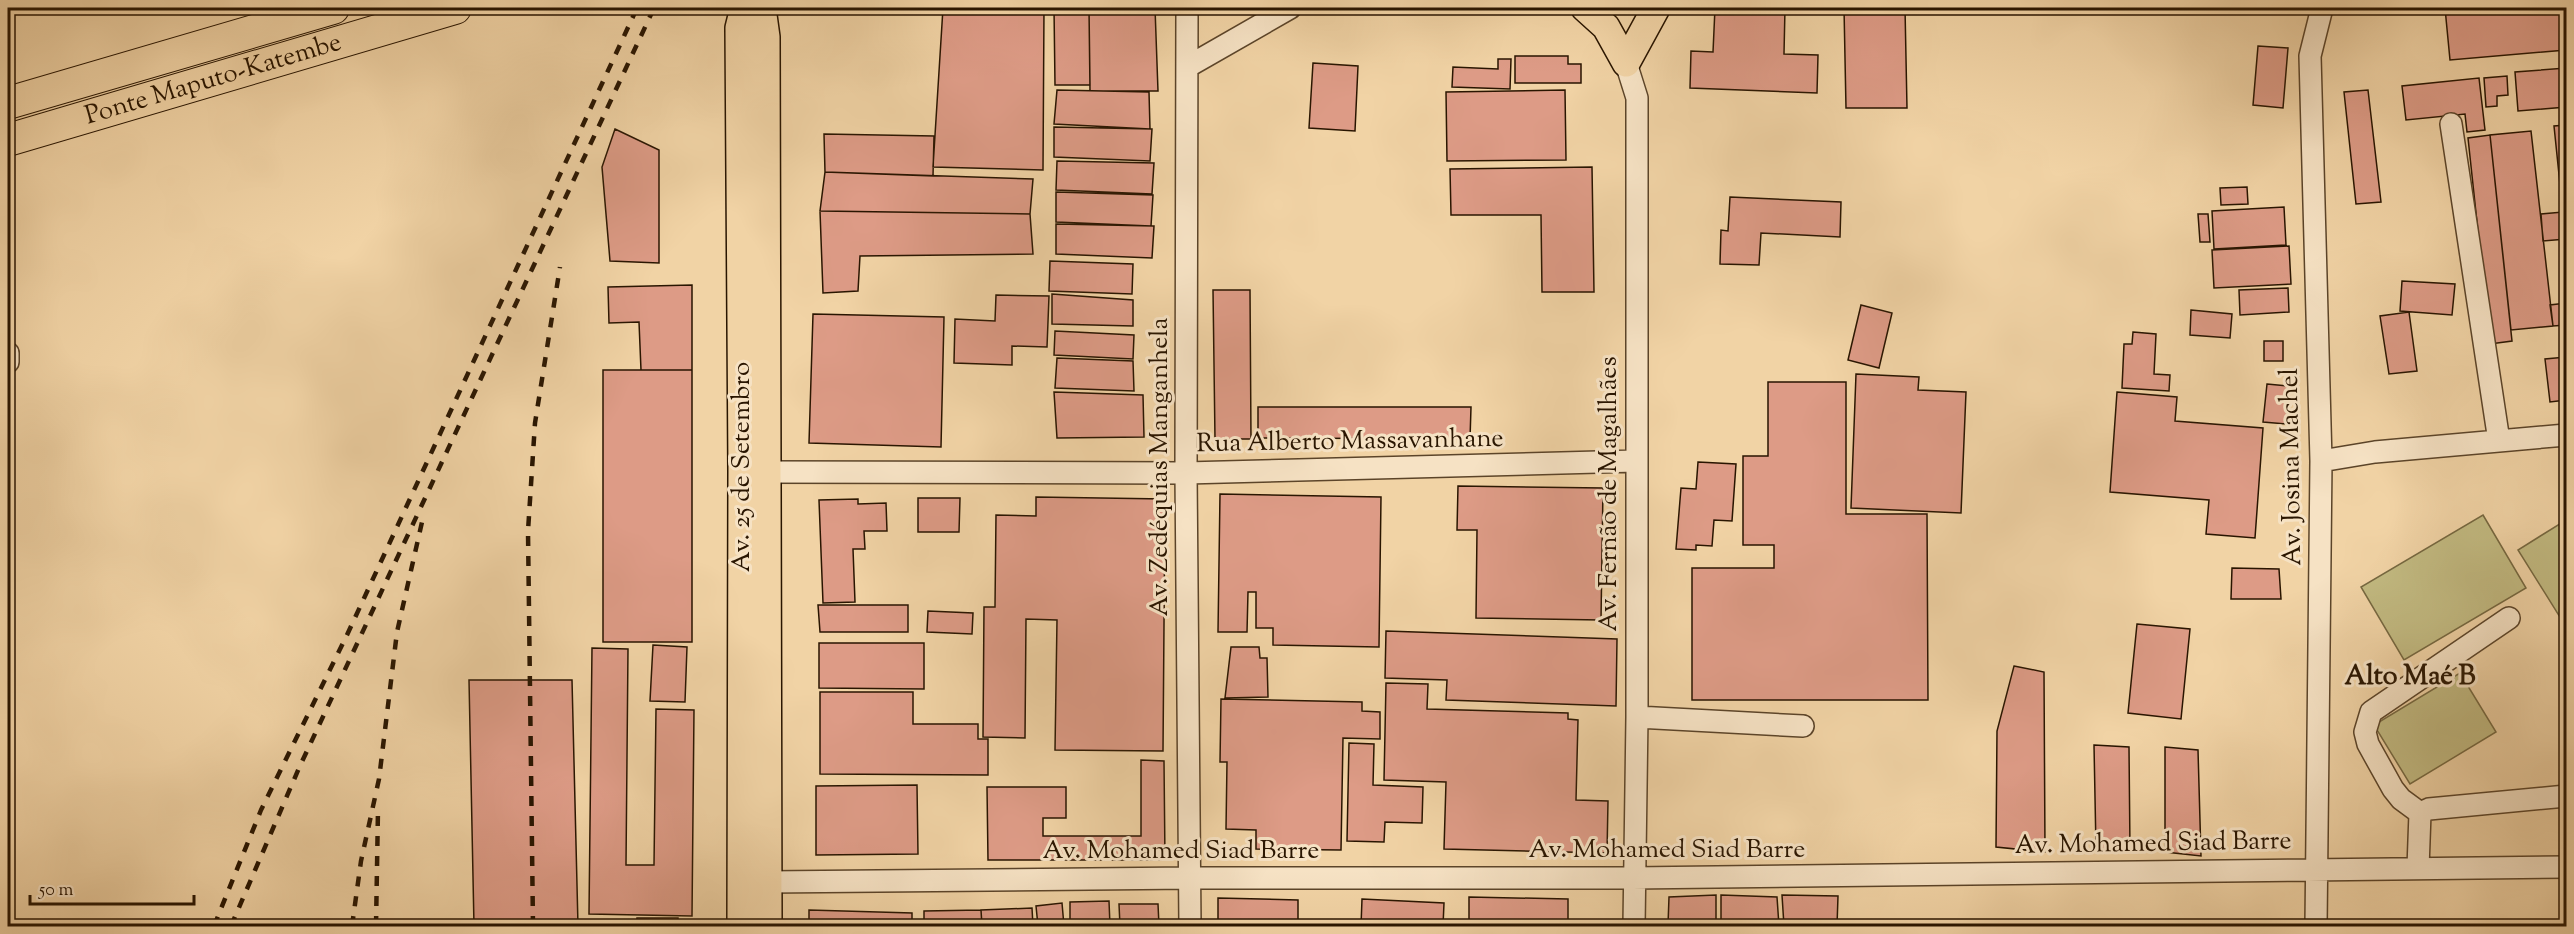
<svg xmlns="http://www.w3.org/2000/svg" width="2574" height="934" font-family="'Sorts Mill Goudy',serif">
<rect width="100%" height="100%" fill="#f1d3a5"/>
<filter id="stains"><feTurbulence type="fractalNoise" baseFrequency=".00333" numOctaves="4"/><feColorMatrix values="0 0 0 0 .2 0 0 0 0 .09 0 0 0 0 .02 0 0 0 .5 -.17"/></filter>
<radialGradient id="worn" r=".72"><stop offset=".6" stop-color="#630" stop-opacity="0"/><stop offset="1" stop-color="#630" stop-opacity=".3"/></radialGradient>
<path fill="#c2ba81" stroke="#766840" stroke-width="1.5" d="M2483 515 2526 588 2404 660 2361 587Z
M2566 520V620L2563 622 2518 550Z
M2460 673 2496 732 2410 784 2374 725Z"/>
<path fill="#dd9b86" stroke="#291500" stroke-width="1.5" d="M943 8H1044L1043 170 933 167Z
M1054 8H1089L1090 85H1055Z
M1089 8H1155L1158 91H1090Z
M1715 8H1785L1784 54 1818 55 1817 93 1690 88 1691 51 1713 52Z
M1844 8H1905L1907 108H1846Z
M2445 8H2566V50L2450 60Z
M2258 46 2288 48 2283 108 2253 105Z
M1515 56H1568V64H1581V83H1515Z
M1498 59H1511L1510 89 1452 87 1453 67 1498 69Z
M1313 63 1358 66 1355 131 1309 128Z
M2566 68V107L2518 111 2515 72Z
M2507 76 2508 95 2497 96V106L2486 107 2484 78Z
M2479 78 2485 130 2467 132 2465 114 2406 120 2402 86Z
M1057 90 1149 92 1150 129 1054 124Z
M1565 90 1566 160 1447 161 1446 92Z
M2368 90 2381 202 2356 204 2344 92Z
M2566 125V243L2554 126Z
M1054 127 1152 129 1150 161 1054 157Z
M615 129 659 150V263L610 261 602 167Z
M2531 131 2553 326 2511 330 2490 135Z
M824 134 934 136 933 176 825 172Z
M2490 135 2512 341 2490 344 2468 138Z
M1057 161 1154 163 1152 194 1056 190Z
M1592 167 1594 292H1542L1541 215H1451L1450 169Z
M825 172 1033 179 1030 214 820 211Z
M2247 187 2248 204 2221 205 2220 188Z
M1056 192 1153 195 1151 226 1056 222Z
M1730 197 1841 202 1840 237 1761 233 1759 265 1720 264 1721 230 1728 231Z
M2284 207 2286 245 2214 249 2212 211Z
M820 211 1030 214 1033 254 860 256 858 291 823 293Z
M2563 212 2566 239 2543 241 2541 214Z
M2198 214H2208L2210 242H2200Z
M1056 224 1154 226 1152 258 1056 254Z
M2289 246 2291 284 2214 288 2212 250Z
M1050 261 1133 264 1132 294 1049 291Z
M2402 281 2455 284 2452 315 2400 311Z
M692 285V370H641L639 322 609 323 608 287Z
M2288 288 2289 312 2240 315 2239 290Z
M1213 290H1250L1251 439H1215Z
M1052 294 1133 300V326L1052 324Z
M996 295 1049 296 1047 347 1012 346V365L954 363 955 319 995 321Z
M2566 303V325L2553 326 2550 305Z
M1861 305 1892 313 1879 368 1848 360Z
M2191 310 2232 314 2230 338 2190 335Z
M2409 312 2417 371 2389 374 2380 316Z
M813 314 944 317 941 447 809 443Z
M1055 331 1134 335 1133 359 1054 355Z
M2133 332 2156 334 2154 374 2170 375 2169 391 2122 388 2124 344H2132Z
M2264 341H2283V361H2264Z
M2566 357V400L2550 402 2545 359Z
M1057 358 1133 361 1134 391 1055 388Z
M603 370H692V642H603Z
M1856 374 1919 377 1918 390 1966 392 1961 513 1851 508Z
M1768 382H1846V514H1927L1928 700H1692V568H1774V545H1743V456H1768Z
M2267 384 2289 386 2286 424 2263 422Z
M1054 392 1143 395 1144 437 1057 438Z
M2117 392 2177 397 2175 421 2263 428 2255 538 2206 534 2209 500 2110 492Z
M1258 407H1471L1470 439 1258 438Z
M1698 462 1736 464 1732 521 1714 520 1712 546 1696 545V550L1676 549 1681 488 1696 489Z
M1458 486 1603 488 1601 620 1476 618 1477 530H1457Z
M1220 494 1381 497 1379 647 1273 645V628H1256V592H1248L1247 632H1218Z
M1036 497 1165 499 1163 751 1055 750 1057 620 1026 619 1025 738 983 737 984 607H995L996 515 1036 516Z
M918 498H960L959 532H918Z
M858 499V504L886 503 887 531H864L865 549H853L855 602 823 603 819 500Z
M2232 568 2279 569 2281 599H2231Z
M818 605H908V632H820Z
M928 611 973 613 972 634 927 632Z
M2137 624 2190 629 2181 719 2128 713Z
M1386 631 1617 639 1616 706 1446 700 1447 680 1385 678Z
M819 643H924V689L819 688Z
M653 645 687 647 685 702 650 701Z
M1231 647H1259L1260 658H1267L1268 697 1225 698Z
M592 648 628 649 626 865H654L656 709 694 710 692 916 589 914Z
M2014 666 2044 672 2045 852 1996 847 1997 731Z
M469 680H572L578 926H474Z
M1386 683 1428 684 1427 709 1568 713V719L1578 720 1576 800 1608 801 1607 853 1444 849 1446 782 1384 780Z
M820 692H913V724H978V739H988V775L820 774Z
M1221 699 1362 702V711L1380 712V739L1343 738 1341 850 1256 849V830L1226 829 1227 762H1220Z
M1349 743 1374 744 1373 785 1423 787 1422 823 1385 822 1384 842 1347 841Z
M2094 745 2129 747 2130 851 2096 849Z
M2165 747 2198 750 2201 856 2165 852Z
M1141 760 1164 761 1165 860H988L987 787H1066V818H1043V836H1141Z
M917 785 918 854 816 855V786Z
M1716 895V925H1668L1669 897Z
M1721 895 1777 897 1779 926H1721Z
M1782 895 1838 896 1837 926H1784Z
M1469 897 1568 899V926H1469Z
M1218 898 1298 900V926H1218Z
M1362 899 1444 903 1443 926H1361Z
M1109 901 1110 926H1070V902Z
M1062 903 1064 926H1038L1036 906Z
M1119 904H1158L1159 926H1120Z
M1032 908 1033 926H982L981 910Z
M809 910 912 913V926H809Z
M981 910 982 926H924V911Z
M637 918H678V926H637Z"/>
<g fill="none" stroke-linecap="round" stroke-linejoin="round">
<g stroke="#5b4429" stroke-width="24">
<path id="minor" d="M1187 8 1186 473 1190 926
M1626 63 1637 98V717L1634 926
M1187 67 1290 8
M2451 124 2499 441
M8 353V362
M2321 461 2375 452 2566 435
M752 472 1186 473 1635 461
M1637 717 1803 726
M2420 813 2401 799 2393 789 2368 744 2365 732 2371 712 2509 618
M2418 868 2420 813 2429 809 2566 796
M767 882 1190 878H1632L2566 867
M2316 926 2321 461 2310 56 2322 8"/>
</g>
<g stroke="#291500" stroke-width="30">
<path id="major" d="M762 8 766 37 768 926
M1585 8 1606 27 1626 63
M1626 63 1656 8
M741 926 742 471 739 28 744 8"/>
</g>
<g stroke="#291500" stroke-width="34">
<g id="highway">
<path d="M8 103 333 8"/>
<path id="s1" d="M8 140 455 8"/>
</g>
</g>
<use href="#minor" stroke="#f6e2c4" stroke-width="21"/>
<use href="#major" stroke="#f1d3a5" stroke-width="27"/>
<use href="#highway" stroke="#f1d3a5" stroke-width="32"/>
<path stroke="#291500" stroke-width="4.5" stroke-dasharray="10 10" stroke-linecap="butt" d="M214 926 261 810 347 635 637 8
M231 926 299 768 654 8
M352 926 361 861 379 779 397 632 422 522
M376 926 378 809
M533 926 528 531 535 423 560 267"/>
</g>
<g text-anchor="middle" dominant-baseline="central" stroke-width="6" stroke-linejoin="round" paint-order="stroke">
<g font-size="26" fill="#291500" stroke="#f6e2c4">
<text stroke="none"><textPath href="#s1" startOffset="214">Ponte Maputo-Katembe</textPath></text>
<text transform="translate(1350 442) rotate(-1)">Rua Alberto Massavanhane</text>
<text transform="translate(742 467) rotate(-90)">Av. 25 de Setembro</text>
<text transform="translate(1160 467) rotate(-90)">Av. Zedéquias Manganhela</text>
<text transform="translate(2292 467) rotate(-91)">Av. Josina Machel</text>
<text transform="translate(1609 494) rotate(-90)">Av. Fernão de Magalhães</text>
<text transform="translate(2153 844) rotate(-1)">Av. Mohamed Siad Barre</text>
<text x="1667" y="850">Av. Mohamed Siad Barre</text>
<text x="1181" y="851">Av. Mohamed Siad Barre</text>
</g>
<g font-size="27" font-weight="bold" fill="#291500" stroke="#f6e2c4">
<text x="2410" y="677">Alto Maé B</text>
</g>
</g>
<rect width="2574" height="934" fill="none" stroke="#f1d3a5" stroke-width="30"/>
<rect x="9" y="9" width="2556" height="916" fill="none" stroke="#291500" stroke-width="3"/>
<rect x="15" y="15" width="2544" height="904" fill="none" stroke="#291500" stroke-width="1.5"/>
<path d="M30 895v9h164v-9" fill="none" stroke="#291500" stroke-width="3"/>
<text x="39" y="895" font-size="18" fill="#291500" stroke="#f6e2c4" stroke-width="4.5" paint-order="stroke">50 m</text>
<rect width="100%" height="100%" filter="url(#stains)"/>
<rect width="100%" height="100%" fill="url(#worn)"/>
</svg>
